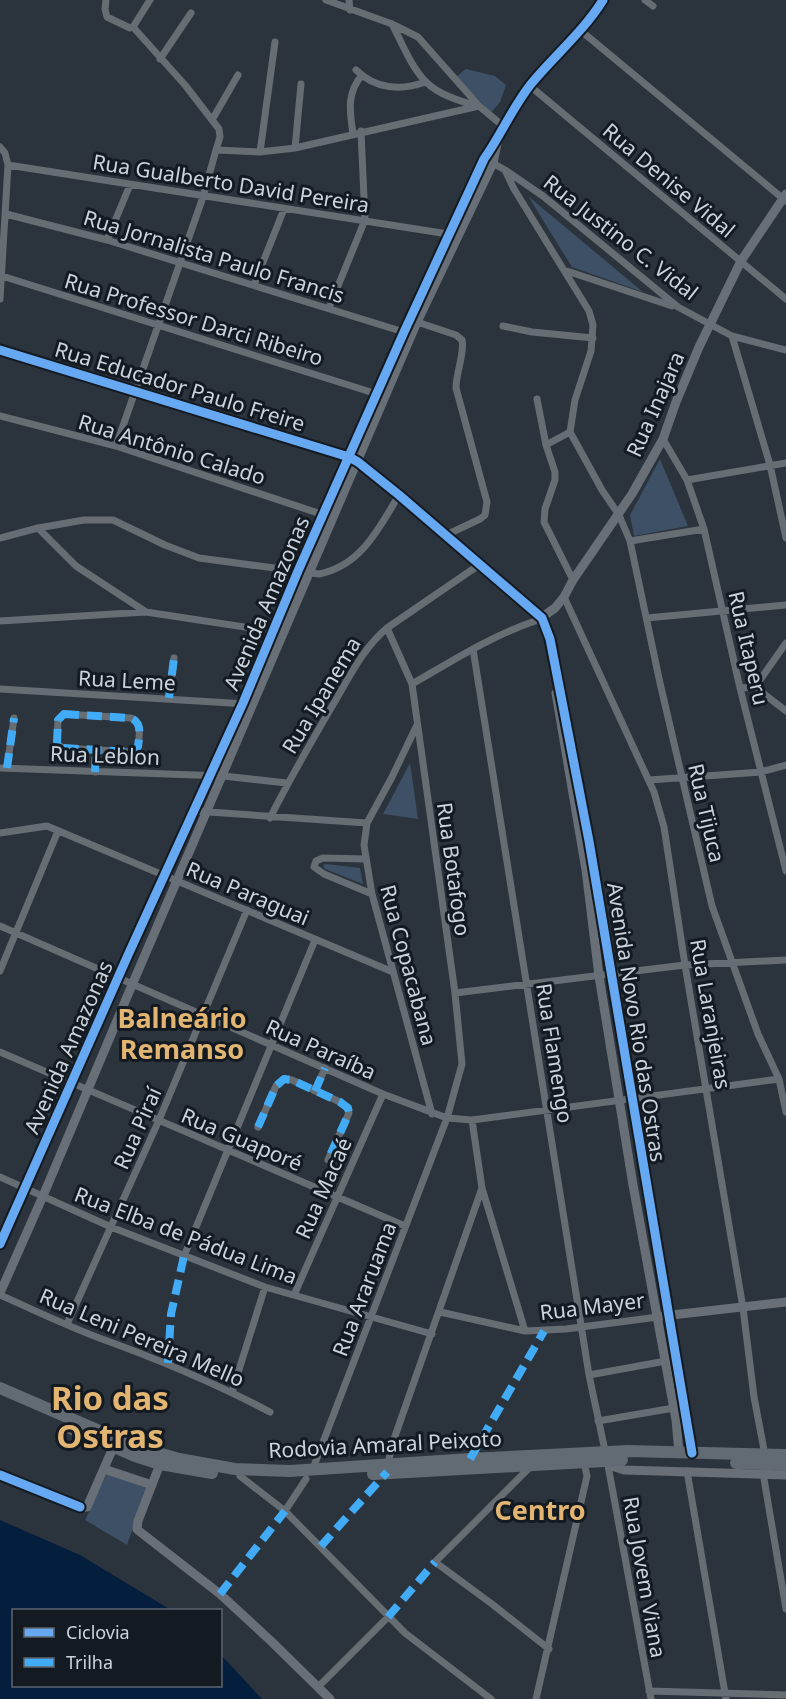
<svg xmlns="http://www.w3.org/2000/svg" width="786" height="1699" font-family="'Noto Sans',sans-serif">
<rect width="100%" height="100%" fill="#2b333c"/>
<path fill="#3e5065" d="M466 69 495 76 506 85 500 102 491 113 456 77Z
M528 196 643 292 572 267Z
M660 459 688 526 634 536 630 515Z
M410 763 418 819 383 814Z
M326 864 360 868 363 884 325 869 323 865Z
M107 1474 147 1488 127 1545 85 1520Z"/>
<path fill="#041f3d" d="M0 1520 80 1555 171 1610H14V1686H220L221 1655 262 1699H0Z"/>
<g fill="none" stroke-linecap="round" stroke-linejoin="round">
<path stroke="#666d73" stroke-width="7" d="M106 0 105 9 107 17 130 28 133 27 150 0
M326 0 392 24 418 37 479 106 503 126
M349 0 350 10
M645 0 653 6
M392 24C402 43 411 67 426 82 439 95 460 101 477 106
M133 27 185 85 219 129 220 137 216 150 260 152 295 148 479 106
M580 30 786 201
M160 59 191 13
M356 70C375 89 401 91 425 82
M530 86 786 299
M212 120 238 75
M353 134C350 112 346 94 362 75
M0 147 5 153 8 165 0 299
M295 148 301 84
M260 152 275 42
M489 161 505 170 514 189 589 311 593 325 591 351 575 400 570 432 602 490 619 515 630 541 660 683 712 906 758 1034 779 1079 786 1112
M8 165 448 234
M505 170 543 196 678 307 732 336 786 350
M6 214 107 240 407 333
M107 240 130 185
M564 270 672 306
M2 276 377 394
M254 285 284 209
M329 308 365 220 361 131
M417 322 456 335 462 340C465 353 456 372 456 388L487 502 485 515 480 519 444 536
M503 326 532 332 593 338
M732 336 770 465 786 538
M0 350 349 457
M537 399 546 445 555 472V480L545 509 544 522 573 580
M0 416 116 446 327 516
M663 439 687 480 704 529 740 688 786 871
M546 445 570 432
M116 446 203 197 216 150
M687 480 786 463
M38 528 76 566 146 612
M0 538 38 528 84 520H113L165 545 199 558 319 574C361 566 379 528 399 495
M630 541 704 529
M564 597 654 792 664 827 685 965 743 1308 754 1397 765 1455
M647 618 786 605
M0 621 146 612 284 633
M473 649 589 1375 607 1460 651 1699
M412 684C452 661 491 636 535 621
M755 687 786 643
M740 688 755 687 786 711
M0 689 247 704
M169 698 174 658
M64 714 131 718C143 723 139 736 138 747L132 752 63 748 57 744 58 720Z
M416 727 392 777 367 823 364 845 372 894 432 1114
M0 768 223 776 287 783
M7 768 14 718
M95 772 96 749
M649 780 761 772 786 765
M194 811 367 823
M270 818C289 780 310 744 331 708 348 680 362 649 387 628L479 565
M0 833 47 826 393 972
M365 859 323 858 316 861 314 867 324 874 372 894
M0 926 383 1094 447 1118 472 1120 779 1079
M0 971 58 831
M455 993 685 965 786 960
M0 1052 405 1226
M315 1091 325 1068
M472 1120 482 1188 525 1331
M258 1127 276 1086 284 1079 292 1080 340 1102 348 1108 349 1113 328 1160
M0 1177 111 1227 265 1287 432 1334
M184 1256 315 940
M0 1295C34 1310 67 1326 102 1339 160 1360 215 1383 270 1412
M294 1295 383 1094
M440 1312 525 1331 566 1329 658 1317
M67 1324 159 1120 247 910
M589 1375 666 1361
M232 1392 265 1287
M598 1421 674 1408
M531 1466 435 1562 492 1604 549 1649
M387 1467 394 1439 482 1188
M312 1471 447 1118 462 1064 455 993 412 684 387 628
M687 1471 726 1699
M763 1473 786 1609
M240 1476 285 1511 405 1633 491 1699
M285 1511 306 1479
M318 1687 388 1617
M649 1691 786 1695
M536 1699 587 1476 584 1462"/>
<path stroke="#686f77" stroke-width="9" d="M354 459 399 495 542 618 550 639 589 841 692 1453
M538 620 555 608 564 597 573 580 632 494 663 439 676 402 699 347 741 261 786 194
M556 693 586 870 599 976 633 1185 676 1420 679 1453
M0 1244 128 955 243 703 298 571 404 332 484 159C501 135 512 108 531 84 554 56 583 32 603 0
M0 1293 43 1196 132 985 417 322 493 163 497 143
M663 1316 786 1302
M607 1460 615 1467 624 1470 786 1475
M160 1464 138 1521 137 1529 139 1531 220 1594 272 1642 330 1699
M104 1469 152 1485
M0 1475 80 1507H87L116 1441"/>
<path stroke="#626a73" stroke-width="12" d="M0 1388 134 1446 179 1459 235 1469 290 1471 470 1459 628 1451 786 1455
M70 1428 135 1456 160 1464 212 1473
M736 1463 786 1465
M373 1474 622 1460"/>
<path stroke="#42abf6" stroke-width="8" stroke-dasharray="15 8" stroke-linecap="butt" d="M169 698 174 658
M64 714 131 718C143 723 139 736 138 747L132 752 63 748 57 744 58 720Z
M7 768 14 718
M95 772 96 749
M315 1091 325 1068
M258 1127 276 1086 284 1079 292 1080 340 1102 348 1108 349 1113 328 1160
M168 1363 171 1314 184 1256
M470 1459 544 1331
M321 1546 387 1472
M220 1594 285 1511
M388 1617 435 1562"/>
<g stroke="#141a21" stroke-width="13">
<path id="cycleway" d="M0 350 349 457 358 462 399 495 542 618 550 639 589 841 692 1453
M0 1244 128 955 243 703 298 571 404 332 484 159C501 135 512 108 531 84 554 56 583 32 603 0
M0 1475 80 1507"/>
</g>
<use href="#cycleway" stroke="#66a8f1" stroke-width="9"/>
</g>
<g text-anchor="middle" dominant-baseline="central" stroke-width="6" stroke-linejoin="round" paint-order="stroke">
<g font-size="21" fill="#cbd4dd" stroke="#141a21">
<text transform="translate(669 180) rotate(40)">Rua Denise Vidal</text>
<text transform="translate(231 183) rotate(9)">Rua Gualberto David Pereira</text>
<text transform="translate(621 237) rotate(38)">Rua Justino C. Vidal</text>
<text transform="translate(214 256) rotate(17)">Rua Jornalista Paulo Francis</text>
<text transform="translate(194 319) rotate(17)">Rua Professor Darci Ribeiro</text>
<text transform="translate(180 386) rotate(17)">Rua Educador Paulo Freire</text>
<text transform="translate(655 404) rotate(-66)">Rua Inajara</text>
<text transform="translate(172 449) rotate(17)">Rua Antônio Calado</text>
<text transform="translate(266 603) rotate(-67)">Avenida Amazonas</text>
<text transform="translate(749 648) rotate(77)">Rua Itaperu</text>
<text transform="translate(127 680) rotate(3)">Rua Leme</text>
<text transform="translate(321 695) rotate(-59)">Rua Ipanema</text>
<text transform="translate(105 755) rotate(2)">Rua Leblon</text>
<text transform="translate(707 813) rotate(77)">Rua Tijuca</text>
<text transform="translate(454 869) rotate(82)">Rua Botafogo</text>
<text transform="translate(248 893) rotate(23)">Rua Paraguai</text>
<text transform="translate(409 965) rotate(75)">Rua Copacabana</text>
<text transform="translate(711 1014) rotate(80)">Rua Laranjeiras</text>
<text transform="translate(637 1022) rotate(81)">Avenida Novo Rio das Ostras</text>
<text transform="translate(68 1047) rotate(-66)">Avenida Amazonas</text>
<text transform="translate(321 1049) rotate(24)">Rua Paraíba</text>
<text transform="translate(555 1053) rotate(81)">Rua Flamengo</text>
<text transform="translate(137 1128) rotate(-66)">Rua Piraí</text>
<text transform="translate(242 1139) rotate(23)">Rua Guaporé</text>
<text transform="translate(323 1188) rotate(-66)">Rua Macaé</text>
<text transform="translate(186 1235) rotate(21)">Rua Elba de Pádua Lima</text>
<text transform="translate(364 1289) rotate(-69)">Rua Araruama</text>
<text transform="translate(592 1306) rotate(-7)">Rua Mayer</text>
<text transform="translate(142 1337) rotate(23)">Rua Leni Pereira Mello</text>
<text transform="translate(385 1444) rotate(-3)">Rodovia Amaral Peixoto</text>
<text transform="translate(645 1577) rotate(80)">Rua Jovem Viana</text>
</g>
<g font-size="27" font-weight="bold" fill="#e3b572" stroke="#141a21">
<text x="182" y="1017">Balneário<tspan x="182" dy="31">Remanso</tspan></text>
<text x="540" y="1509">Centro</text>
</g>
<g font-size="33" font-weight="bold" fill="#e3b572" stroke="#141a21">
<text x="110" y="1397">Rio das<tspan x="110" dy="38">Ostras</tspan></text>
</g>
</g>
<rect x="12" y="1609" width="210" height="78" fill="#141a21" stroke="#5d646c" stroke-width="1.5"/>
<rect x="24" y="1628" width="30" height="9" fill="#66a8f1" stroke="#5d646c" stroke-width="1.5"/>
<text x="66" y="1639" font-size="18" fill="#cbd4dd">Ciclovia</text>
<rect x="24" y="1658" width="30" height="9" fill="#42abf6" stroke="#5d646c" stroke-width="1.5"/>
<text x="66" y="1669" font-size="18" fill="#cbd4dd">Trilha</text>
</svg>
